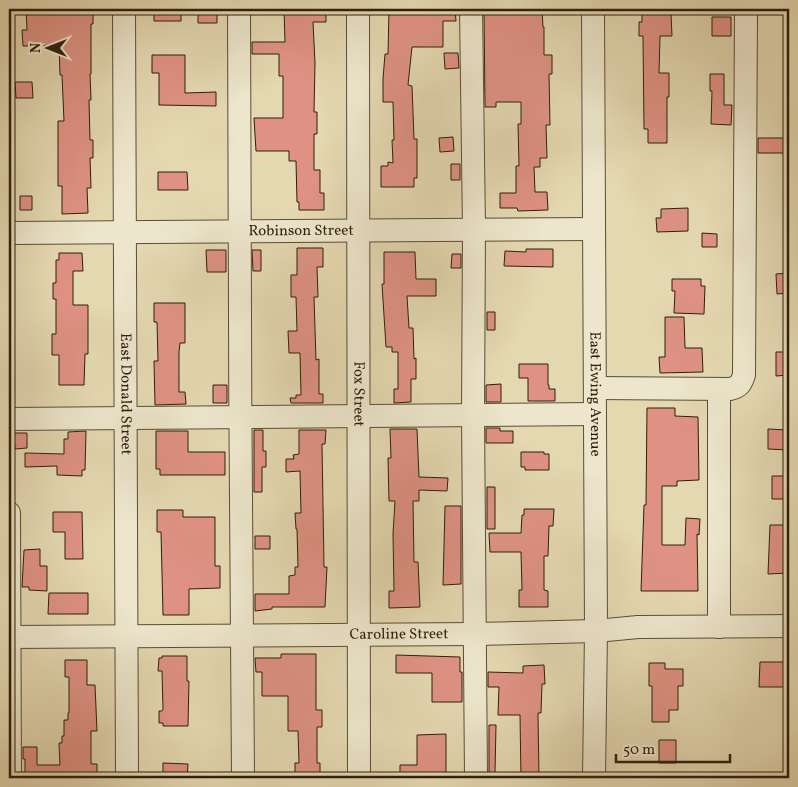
<svg xmlns="http://www.w3.org/2000/svg" width="798" height="787" font-family="Vollkorn,serif">
<rect width="100%" height="100%" fill="#e4d8b1"/>
<filter id="stains"><feTurbulence type="fractalNoise" baseFrequency=".004" numOctaves="4"/><feColorMatrix values="0 0 0 0 .2 0 0 0 0 .09 0 0 0 0 .02 0 0 0 .5 -.17"/></filter>
<radialGradient id="worn" r=".72"><stop offset=".6" stop-color="#630" stop-opacity="0"/><stop offset="1" stop-color="#630" stop-opacity=".3"/></radialGradient>
<path fill="#df9284" stroke="#2d1f0e" d="M26 9H93V24H91V74H90L91 100H89L90 140H93V158H90L91 188H87L88 213 62 214V186H58V121H64L62 75H60L59 45 23 46 22 30H27Z
M154 9H181V21H154Z
M284 9H326V22H313L315 63 314 112H317V134H314V170H320V193H324V210H299V202H297L296 161H289V151H256L254 118H283V76H279V54H252V42H285Z
M389 9H455L456 21H443V47H412L408 85 412 86 414 139H417V178H414V187H381V166H388V162L393 163 392 140H394L393 102H383V79L385 54H388Z
M513 9H542L543 27H544V55H552V74H549L550 125H546L547 158H540V167H534L535 192H547L548 210 518 211 517 208H500V193H516V166H519L518 124H521V102H496V107H485L484 11H513Z
M198 11H217V23H198Z
M661 12V14H671L672 36H660L659 73H669V97H667V143H648V129H644L643 36H639V22H642V13Z
M712 17H731V36H712Z
M444 53H458L459 68 445 69Z
M152 55H185V93L216 92V106L159 105V73H152Z
M710 74H724V105H732L731 125 711 124 712 91H710Z
M15 82H32L33 98H16Z
M453 137 454 151 440 152 439 138Z
M758 138H789V153H758Z
M451 164H460V180H451Z
M158 172H187L188 190H158Z
M20 196H32V210H20Z
M688 208V231L657 232 656 218H661V209Z
M702 233 717 234V247H702Z
M297 248H323V267H317L318 297H314L316 360 319 359V394H323V403H291L290 398H296V395H301L300 353H289L288 331H297L296 297H291V275H297Z
M526 249H553V267L504 266 505 251 526 252Z
M206 250H226V272H207Z
M252 250H261V271H253Z
M384 252H415L416 279H436V296H407L409 328H413L414 359 416 358V379H411V402L394 403V389H398V352H392V347H386L382 284H384Z
M59 253H82L83 271H73V305H88V354H85L84 385H59V355H52V334H56V299H53V283H56V260H59Z
M452 254H461V268H451Z
M789 273V293L777 294 776 274Z
M672 279H701V286H705L704 314 674 313 675 291H672Z
M154 303H185V343H180L179 352V392H185L186 404 155 405 154 361H158L157 322H154Z
M487 312H495V330H487Z
M665 317H684L685 348H702L703 372 660 373 659 357H665Z
M776 352H789V375L776 376Z
M519 364H548V385H549V389H555V401H528V378H519Z
M501 384V402H486V385Z
M213 385H227V403H213Z
M647 408H675V416L698 417 699 480 677 481V486H662V545H685L686 518 700 519 699 535 697 534 698 591H641L644 505H646Z
M486 428H500V431H513V443H486Z
M390 429H417L419 477 448 478 447 491 419 490V501H413L414 562H418L420 607 389 608V591H394L393 534 395 501H389L388 458H391Z
M768 429 789 430V450L768 449Z
M254 430H263V451H266V467H262V492H254Z
M299 430H326L325 444H322L324 567H327L325 607H272V609L255 611V594H289V576L295 575V567H298L297 529H296L295 513H301L300 471 286 472V459H294L293 455 299 454Z
M86 431 85 470H82V476L57 475V466L25 467V453L64 454V439H68V432Z
M156 431H188V452H225V475H160V469H156Z
M14 433H27V448L15 449Z
M521 452H544V454H549V470H525V467H521Z
M772 476H789V499H772Z
M487 487H495V529H487Z
M445 506H461V584L443 585Z
M524 509H554L553 526H549L548 556H544V590L548 591V607H519V590H522L521 552H490L489 533H521L522 515H524Z
M157 510H183V517H215V566H220V588L189 589V615H163L161 532H157Z
M53 512H82L83 559H65V532H53Z
M770 525H789V573L768 574Z
M255 536H270V549H255Z
M40 549V566H47V591L29 590V587H22L24 550Z
M49 593H88V614H48Z
M281 654H316V710H322V727H317V763H320V778H295V763H299L298 731H288V696H262V672H256L255 658H281Z
M396 655 460 657V672H462V702H432V673H396Z
M162 656H187V681H189L188 726H163V723H159V711H162L163 709 162 671H158L159 658H162Z
M65 660H87V685H95L97 731H91V764H97V778H25V759H23V747H37V765H60L59 743H62V736H64V720H68V713H69V677H65Z
M760 662H789V687H759Z
M649 663H665V669H683V686H678V710H669V722H652V686H649Z
M544 665 545 684H542L541 713H538L539 778H521L520 715H498L499 687H488V672L523 673V666Z
M489 725H496L495 773H489Z
M446 734V778H400V765H417V735Z
M659 740H676V763H659Z
M163 763 188 764 187 778H163Z"/>
<g fill="none" stroke-linecap="round" stroke-linejoin="round">
<g stroke="#5b4d37" stroke-width="24">
<g id="minor">
<path id="s1" d="M124 9 127 778"/>
<path d="M239 9C238 265 242 522 243 778"/>
<path id="s2" d="M358 9 359 778"/>
<path d="M471 9 474 229 473 415 476 778"/>
<path id="s3" d="M593 9 596 631 594 778"/>
<path id="s4" d="M9 233 594 229"/>
<path d="M595 388 730 389C739 387 741 384 744 375L746 9"/>
<path d="M719 389V627"/>
<path d="M9 419 595 414"/>
<path d="M9 513 10 778"/>
<path id="s5" d="M9 637 475 634 596 631 638 627 789 626"/>
</g>
</g>
<use href="#minor" stroke="#ede6cc" stroke-width="22"/>
</g>
<g text-anchor="middle" dominant-baseline="central" stroke-width="5" stroke-linejoin="round" paint-order="stroke">
<g font-size="15" fill="#2d1f0e" stroke="#ede6cc">
<text stroke="none"><textPath href="#s4" startOffset="292">Robinson Street</textPath></text>
<text stroke="none"><textPath href="#s2" startOffset="385">Fox Street</textPath></text>
<text stroke="none"><textPath href="#s1" startOffset="385">East Donald Street</textPath></text>
<text stroke="none"><textPath href="#s3" startOffset="385">East Ewing Avenue</textPath></text>
<text stroke="none"><textPath href="#s5" startOffset="390">Caroline Street</textPath></text>
</g>
</g>
<rect width="798" height="787" fill="none" stroke="#e4d8b1" stroke-width="30"/>
<rect x="10" y="10" width="778" height="767" fill="none" stroke="#2d1f0e" stroke-width="2.5"/>
<rect x="15" y="15" width="768" height="757" fill="none" stroke="#2d1f0e"/>
<g transform="translate(48 48) rotate(270)" stroke="#ede6cc" stroke-width="4" paint-order="stroke">
<path d="M0-4L9 19L0 12L-9 19Z" fill="#2d1f0e"/>
<text y="-8" font-size="14" font-weight="bold" text-anchor="middle" fill="#2d1f0e">N</text>
</g>
<path d="M616 754v8h114v-8" fill="none" stroke="#2d1f0e" stroke-width="2.5"/>
<text x="623" y="754" font-size="15" fill="#2d1f0e" stroke="#ede6cc" stroke-width="4" paint-order="stroke">50 m</text>
<rect width="100%" height="100%" filter="url(#stains)"/>
<rect width="100%" height="100%" fill="url(#worn)"/>
</svg>
